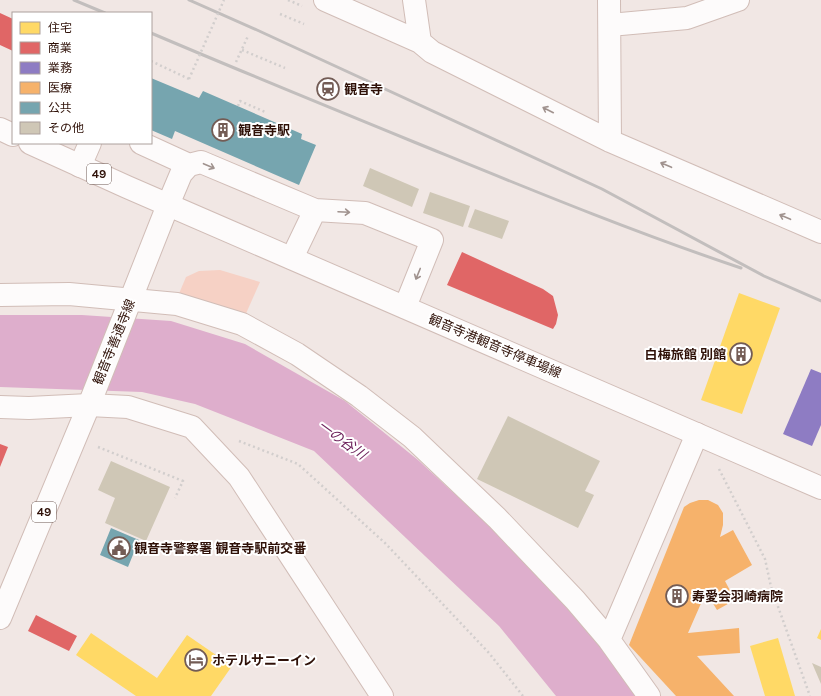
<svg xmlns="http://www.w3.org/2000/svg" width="821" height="696" font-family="Karla,'Noto Sans JP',sans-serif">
<rect width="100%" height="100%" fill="#f1e7e4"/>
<path fill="#f6d1c5" d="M220 270 260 282 244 318 178 296 186 277 199 271Z"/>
<path fill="#deaecc" d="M0 315H82L171 321 245 344 345 401 418 460 496 532 560 595 639 696H556L499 626 314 451 195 404 142 392 0 387Z"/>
<path fill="#ffd966" d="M739 293 780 308 742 414 701 400Z
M821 629V640L817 638Z
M91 633 157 678 187 635 232 666 211 696H136L76 655Z
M778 638 795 696H765L750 646Z"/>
<path fill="#e06666" d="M0 13 13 19V51L0 45Z
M462 252 543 289 553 296 558 315 556 324 553 329 447 285Z
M0 444 8 447 0 467Z
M36 615 77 636 69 651 28 631Z"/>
<path fill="#8e7cc3" d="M811 369 821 373V425L812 446 783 434Z"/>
<path fill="#f6b26b" d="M699 500H708L718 505 723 513V525L720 537 733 530 752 565 725 581 735 600 717 610 706 592 688 633 739 628 740 653 697 656 734 696H676L629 645 684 507 690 503Z"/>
<path fill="#76a5af" d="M151 78 199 98 203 91 302 134 301 139 316 145 299 185 175 131 172 139 151 130Z
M111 528 139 540 128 567 100 555Z"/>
<path fill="#cfc7b6" d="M370 168 419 189 412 207 363 186Z
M430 192 470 206 463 227 423 213Z
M475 209 509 221 502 239 468 227Z
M508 416 600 461 585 491 594 495 578 528 477 479Z
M111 461 170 487 146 541 105 523 115 498 98 490Z
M812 663 821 667V684Z"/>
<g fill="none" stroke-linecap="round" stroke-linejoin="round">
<g stroke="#d1bdb7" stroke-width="24">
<path id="minor" d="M325 0 420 42 432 52 610 141 821 232
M414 0 420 42
M609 0 610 141
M610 25 687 18 738 0
M141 143 189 165
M80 166 90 143
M168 205 181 174 189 165 201 162 315 210 365 213 432 240 405 307
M292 258 315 210
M0 295 69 294 177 304 242 324 297 354 359 396 412 437 497 518 575 600 609 640 649 696
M0 407 29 408 89 405 128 407 192 427 239 477 382 696
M609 640 697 434"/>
</g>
<g stroke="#d1bdb7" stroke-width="24">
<path id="major" d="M0 129 13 135
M30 143 127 187 821 488
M0 618 89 405 168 205"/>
</g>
<path stroke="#d2cecd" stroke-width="2.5" stroke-dasharray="2 3" stroke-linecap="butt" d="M288 0 302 6
M280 14 304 24
M242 50 285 68
M151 61 189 79
M236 62 248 36
M238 106 240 101 265 112
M239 441 298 464 385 543 489 653 523 696
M98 447 183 481 175 498
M719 469 765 559 771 587 810 696"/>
<use href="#minor" stroke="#fdfbfb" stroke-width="22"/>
<use href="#major" stroke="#fdfbfb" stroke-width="22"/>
<path stroke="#c2bebd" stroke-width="3" d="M74 0 105 13
M189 0 257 30 602 189 764 276 821 301
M151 33C238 70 326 106 414 142 522 186 630 231 741 268"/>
<path stroke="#d2cecd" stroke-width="2.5" stroke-dasharray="2 3" stroke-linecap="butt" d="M189 79 224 0"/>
</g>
<defs><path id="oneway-shaft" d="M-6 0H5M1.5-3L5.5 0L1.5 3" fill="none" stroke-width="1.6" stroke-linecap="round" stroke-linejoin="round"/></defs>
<g stroke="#a0928e">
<use href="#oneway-shaft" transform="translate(548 110) rotate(-153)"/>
<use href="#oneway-shaft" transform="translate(666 165) rotate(-157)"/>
<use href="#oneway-shaft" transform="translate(209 166) rotate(23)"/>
<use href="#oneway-shaft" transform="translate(344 212) rotate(3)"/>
<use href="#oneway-shaft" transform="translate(785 217) rotate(-157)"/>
<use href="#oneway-shaft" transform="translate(418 274) rotate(112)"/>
</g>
<defs>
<g id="station-ring" transform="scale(1.15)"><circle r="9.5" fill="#fff" stroke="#735c55" stroke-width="1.5"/><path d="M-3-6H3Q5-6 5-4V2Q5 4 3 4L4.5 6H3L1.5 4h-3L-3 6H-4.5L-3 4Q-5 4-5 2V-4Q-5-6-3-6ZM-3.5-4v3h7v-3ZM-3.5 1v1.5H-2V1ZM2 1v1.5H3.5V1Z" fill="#735c55"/></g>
<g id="building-ring" transform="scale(1.15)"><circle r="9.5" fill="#fff" stroke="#735c55" stroke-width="1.5"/><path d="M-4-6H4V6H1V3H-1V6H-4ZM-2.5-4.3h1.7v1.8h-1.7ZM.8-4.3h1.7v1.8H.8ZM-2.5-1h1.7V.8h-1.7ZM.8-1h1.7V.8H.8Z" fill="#735c55"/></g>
<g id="civic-ring" transform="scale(1.15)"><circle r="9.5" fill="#fff" stroke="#735c55" stroke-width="1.5"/><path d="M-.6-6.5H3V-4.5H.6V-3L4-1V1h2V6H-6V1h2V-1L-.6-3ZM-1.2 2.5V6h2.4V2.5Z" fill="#735c55"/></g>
<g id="hotel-ring" transform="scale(1.15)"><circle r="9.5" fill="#fff" stroke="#735c55" stroke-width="1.5"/><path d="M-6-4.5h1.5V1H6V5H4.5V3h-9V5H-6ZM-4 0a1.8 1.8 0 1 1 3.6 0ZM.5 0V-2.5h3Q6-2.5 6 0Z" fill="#735c55"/></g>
</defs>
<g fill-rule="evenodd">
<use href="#station-ring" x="328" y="89"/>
<use href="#building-ring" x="223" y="130"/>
<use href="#building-ring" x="741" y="354"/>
<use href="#civic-ring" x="119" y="548"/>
<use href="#building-ring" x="677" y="596"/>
<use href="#hotel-ring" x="196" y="660"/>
</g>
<g text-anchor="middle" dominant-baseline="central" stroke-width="4" stroke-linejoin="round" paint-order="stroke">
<g fill="#fff" stroke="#6d5852" stroke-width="1">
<rect x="87" y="164" width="24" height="20" rx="3"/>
<rect x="32" y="502" width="24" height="20" rx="3"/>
</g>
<g font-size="12" font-weight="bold" fill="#2f1108">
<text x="99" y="174">49</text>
<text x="44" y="512">49</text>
</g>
<g font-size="13" font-weight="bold" fill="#2f1108" stroke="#fff" text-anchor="start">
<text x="344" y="89">観音寺</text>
<text x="238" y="130">観音寺駅</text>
<text x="726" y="354" text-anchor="end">白梅旅館 別館</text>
<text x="134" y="548">観音寺警察署 観音寺駅前交番</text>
<text x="692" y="596">寿愛会羽崎病院</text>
<text x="212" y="660">ホテルサニーイン</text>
</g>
<g font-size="13" fill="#2f1108" stroke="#fff">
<text transform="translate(114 342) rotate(-68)">観音寺善通寺線</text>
<text transform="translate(495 346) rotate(23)">観音寺港観音寺停車場線</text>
</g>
<g font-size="14" font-style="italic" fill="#6e235c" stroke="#fff">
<text transform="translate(342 440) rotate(36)">一の谷川</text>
</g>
</g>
<rect x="12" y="12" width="140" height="132" fill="#ffffff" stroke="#aca09c"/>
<rect x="20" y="22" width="20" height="12" fill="#ffd966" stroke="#aca09c"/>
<text x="48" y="32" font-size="12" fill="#2f1108">住宅</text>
<rect x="20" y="42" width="20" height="12" fill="#e06666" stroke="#aca09c"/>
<text x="48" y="52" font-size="12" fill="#2f1108">商業</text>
<rect x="20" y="62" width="20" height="12" fill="#8e7cc3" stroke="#aca09c"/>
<text x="48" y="72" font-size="12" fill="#2f1108">業務</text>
<rect x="20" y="82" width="20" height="12" fill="#f6b26b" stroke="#aca09c"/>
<text x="48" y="92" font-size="12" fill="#2f1108">医療</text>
<rect x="20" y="102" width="20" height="12" fill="#76a5af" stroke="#aca09c"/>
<text x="48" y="112" font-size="12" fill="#2f1108">公共</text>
<rect x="20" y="122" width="20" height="12" fill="#cfc7b6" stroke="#aca09c"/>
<text x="48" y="132" font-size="12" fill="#2f1108">その他</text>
</svg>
